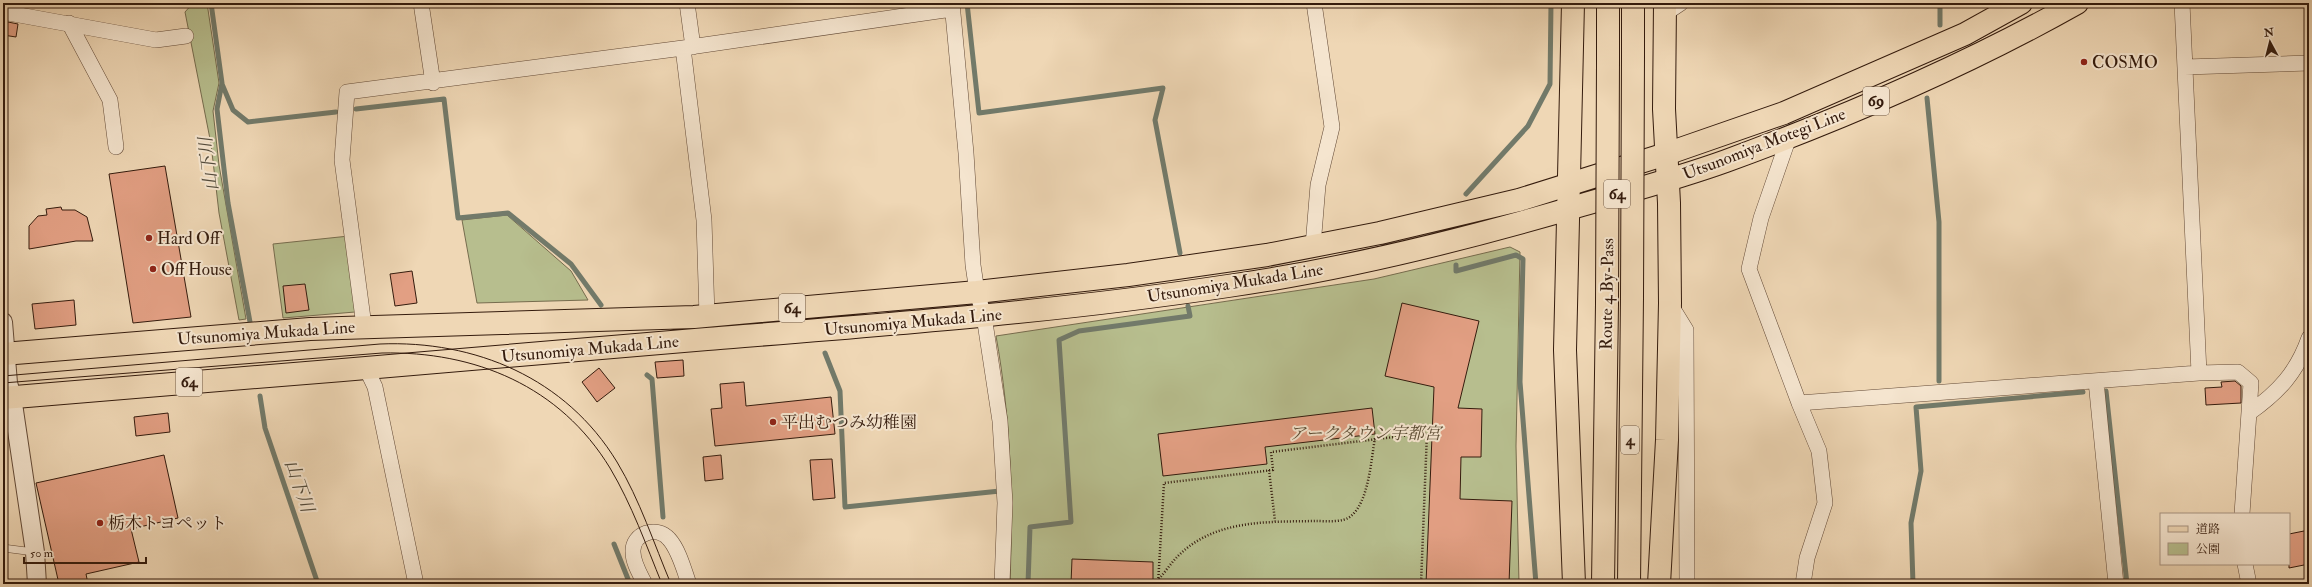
<svg xmlns="http://www.w3.org/2000/svg" width="2312" height="587" font-family="'IM FELL Double Pica','Noto Serif JP',serif">
<rect width="100%" height="100%" fill="#efd7b5"/>
<filter id="stains"><feTurbulence type="fractalNoise" baseFrequency=".005" numOctaves="4"/><feColorMatrix values="0 0 0 0 .2 0 0 0 0 .09 0 0 0 0 .02 0 0 0 .5 -.17"/></filter>
<radialGradient id="worn" r=".72"><stop offset=".6" stop-color="#630" stop-opacity="0"/><stop offset="1" stop-color="#630" stop-opacity=".3"/></radialGradient>
<path fill="#b7be8e" stroke="#766c4e" d="M193 3H207L219 83 213 111 219 165 246 319 239 320 219 213 211 144 185 12Z
M507 215 571 271 588 300 477 303 462 220Z
M349 236 355 312 283 318 273 244Z
M1510 247 1520 252 1516 446 1519 584H1010C1013 499 1011 419 996 336L1374 279Z"/>
<g fill="none" stroke-linecap="round" stroke-linejoin="round">
<path stroke="#727a6a" stroke-width="5" d="M211 3 222 83 217 109 228 203 250 322
M967 3 979 113 1163 88 1155 120 1180 253
M1940 25V3
M222 84 233 110 248 122 336 112
M1927 98 1939 222V381
M356 109 444 99 458 218 508 213 571 264 601 305
M1466 194 1528 126 1550 84 1551 3
M1456 265V271L1516 255 1523 259 1520 382 1536 584
M825 353 840 391 845 507 1000 491V494
M647 375 652 379 663 517
M2106 391 2127 584
M260 396 265 428 318 584
M614 544 630 584
M1028 584 1030 527 1071 522 1059 340 1079 331 1190 316 1188 306
M1913 584 1911 523 1921 471 1916 407 2083 392"/>
</g>
<path fill="#e29f83" stroke="#341b0d" d="M3 21 18 24 16 37 3 35Z
M165 166 191 317 133 323 109 174Z
M61 207 62 210H75L87 217 93 241H76L29 249V226L38 216 47 215 46 209Z
M412 271 417 303 395 306 390 274Z
M305 284 309 310 286 313 283 286Z
M74 300 76 325 35 329 32 304Z
M1402 303 1479 321 1458 408 1482 409 1481 457H1461L1460 499 1512 501 1509 584H1426L1434 387 1385 376Z
M683 360 684 376 657 378 655 362Z
M599 368 615 388 597 402 582 382Z
M2235 381 2241 386V403L2206 405 2205 388 2222 387 2221 382Z
M744 382 746 406 831 397 835 434 715 446 711 409 722 408 720 384Z
M1372 408 1375 434 1265 447 1267 464 1163 476 1158 434Z
M168 413 170 432 136 436 134 417Z
M164 455 178 518 131 529 139 562 86 574 88 584H59L36 483Z
M721 455 723 479 705 481 703 457Z
M832 459 835 498 813 500 810 460Z
M2309 530V564L2289 568V534Z
M1072 559 1153 562V584H1071Z"/>
<g fill="none" stroke-linecap="round" stroke-linejoin="round">
<g stroke="#634a37" stroke-width="8">
<path id="service" d="M3 548 34 552"/>
</g>
<g stroke="#634a37" stroke-width="16">
<path id="minor" d="M421 3 433 83
M687 3 693 47
M952 3 966 153 973 265 977 292 984 316 1000 421 1005 503 1002 584
M2182 3 2199 373
M3 12 156 40 186 36
M1666 13 1681 3
M69 23 110 100 116 147
M683 48 704 220 707 316
M2185 67 2309 63
M1789 137 1761 218 1749 269 1799 403 1819 451 1825 503 1807 558 1803 584
M1313 246 1318 185 1332 127 1314 3
M1670 304 1686 330 1687 584
M364 326 342 160 347 92 683 48 952 9
M366 368 375 387 416 584
M2096 381 2116 584
M1799 403 2199 373 2238 372 2251 383 2242 514
M2249 413C2279 392 2297 372 2309 338
M2245 564 2249 584
M645 584C640 574 633 563 633 552 632 533 657 525 669 539 679 550 684 570 689 584"/>
</g>
<g stroke="#634a37" stroke-width="20">
<path id="tertiary" d="M3 322 8 383 12 397 35 552 37 584"/>
</g>
<g stroke="#341b0d" stroke-width="24">
<path id="primary" d="M3 354 310 329 694 317 977 292 1128 275 1267 255 1380 233 1519 200 1666 154 1784 113 1965 34 2021 3
M3 398C238 379 472 359 707 339 881 325 1055 312 1228 286 1348 269 1467 239 1582 205 1630 191 1679 178 1726 161 1846 117 1965 66 2077 3"/>
</g>
<g stroke="#341b0d" stroke-width="24">
<path id="trunk" d="M1573 3 1565 350 1574 584
M1633 56V3
M1608 60V3
M1603 584 1607 304
M1629 584 1632 297
M1659 584 1667 440 1670 303 1669 203 1664 109 1665 3"/>
</g>
<path stroke="#341b0d" stroke-width="2.5" stroke-dasharray="1 2" stroke-linecap="butt" d="M1269 470 1275 521
M1159 579C1165 572 1171 563 1178 556 1215 519 1268 522 1316 521 1326 521 1343 523 1351 516 1369 501 1371 460 1375 438
M1158 584 1164 483 1273 470 1271 452 1427 433 1421 584"/>
<use href="#service" stroke="#f5e5cf" stroke-width="7"/>
<use href="#minor" stroke="#f5e5cf" stroke-width="15"/>
<use href="#tertiary" stroke="#f5e5cf" stroke-width="18"/>
<use href="#primary" stroke="#efd7b5" stroke-width="22"/>
<use href="#trunk" stroke="#efd7b5" stroke-width="22"/>
<path stroke="#341b0d" stroke-width="1" d="M3 376 380 344C475 340 566 378 617 462 640 500 654 544 671 584
M3 383 382 353C475 351 560 386 610 468 632 505 646 545 662 584"/>
<g stroke="#341b0d" stroke-width="24" stroke-linecap="butt">
<path id="trunk-bridge" d="M1632 297 1633 56
M1607 304 1608 60"/>
</g>
<use href="#trunk-bridge" stroke="#efd7b5" stroke-width="22"/>
</g>
<g fill="#8f2418" stroke="#f5e5cf" stroke-width="1.5">
<circle cx="2084" cy="62" r="4"/>
<circle cx="149" cy="238" r="4"/>
<circle cx="153" cy="269" r="4"/>
<circle cx="773" cy="422" r="4"/>
<circle cx="100" cy="523" r="4"/>
</g>
<g text-anchor="middle" dominant-baseline="central" stroke-width="4" stroke-linejoin="round" paint-order="stroke">
<g fill="#f5e5cf" stroke="#6e5847" stroke-width="1">
<rect x="1863" y="87" width="26" height="28" rx="3"/>
<rect x="1604" y="180" width="26" height="28" rx="3"/>
<rect x="779" y="294" width="26" height="28" rx="3"/>
<rect x="176" y="368" width="26" height="28" rx="3"/>
<rect x="1621" y="426" width="18" height="28" rx="3"/>
</g>
<g font-size="16" font-weight="bold" fill="#341b0d">
<text x="1876" y="101">69</text>
<text x="1617" y="194">64</text>
<text x="792" y="308">64</text>
<text x="189" y="382">64</text>
<text x="1630" y="440">4</text>
</g>
<g font-size="17" fill="#341b0d" stroke="#f5e5cf" text-anchor="start">
<text x="2092" y="62">COSMO</text>
<text x="157" y="238">Hard Off</text>
<text x="161" y="269">Off House</text>
<text x="781" y="422">平出むつみ幼稚園</text>
<text x="108" y="523">栃木トヨペット</text>
</g>
<g font-size="17" fill="#341b0d" stroke="#f5e5cf">
<text transform="translate(1764 144) rotate(-21)">Utsunomiya Motegi Line</text>
<text transform="translate(1235 283) rotate(-9)">Utsunomiya Mukada Line</text>
<text transform="translate(1607 294) rotate(-89)">Route 4 By-Pass</text>
<text transform="translate(913 322) rotate(-5)">Utsunomiya Mukada Line</text>
<text transform="translate(266 333) rotate(-4)">Utsunomiya Mukada Line</text>
<text transform="translate(590 349) rotate(-5)">Utsunomiya Mukada Line</text>
</g>
<g font-size="17" font-style="italic" fill="#5b4c34" stroke="#f5e5cf">
<text x="1365" y="433">アークタウン宇都宮</text>
</g>
<g font-size="18" font-style="italic" fill="#534b3c" stroke="#f5e5cf">
<text transform="translate(209 164) rotate(-97)">山下川</text>
<text transform="translate(299 486) rotate(71)">山下川</text>
</g>
</g>
<rect width="2312" height="587" fill="none" stroke="#efd7b5" stroke-width="16"/>
<rect x="4" y="4" width="2304" height="579" fill="none" stroke="#341b0d" stroke-width="2"/>
<rect x="8" y="8" width="2296" height="571" fill="none" stroke="#341b0d"/>
<rect x="2160" y="513" width="130" height="52" fill="#f5e5cf" stroke="#a89481"/>
<rect x="2168" y="526" width="20" height="6" fill="#efd7b5" stroke="#a89481"/>
<text x="2196" y="533" font-size="12" fill="#341b0d">道路</text>
<rect x="2168" y="543" width="20" height="12" fill="#b7be8e" stroke="#a89481"/>
<text x="2196" y="553" font-size="12" fill="#341b0d">公園</text>
<g transform="translate(2270 42) rotate(353)" stroke="#f5e5cf" stroke-width="3" paint-order="stroke">
<path d="M0-3L7 15L0 10L-7 15Z" fill="#341b0d"/>
<text y="-6" font-size="11" font-weight="bold" text-anchor="middle" fill="#341b0d">N</text>
</g>
<path d="M24 557v6h122v-6" fill="none" stroke="#341b0d" stroke-width="2"/>
<text x="30" y="557" font-size="12" fill="#341b0d" stroke="#f5e5cf" stroke-width="3" paint-order="stroke">50 m</text>
<rect width="100%" height="100%" filter="url(#stains)"/>
<rect width="100%" height="100%" fill="url(#worn)"/>
</svg>
